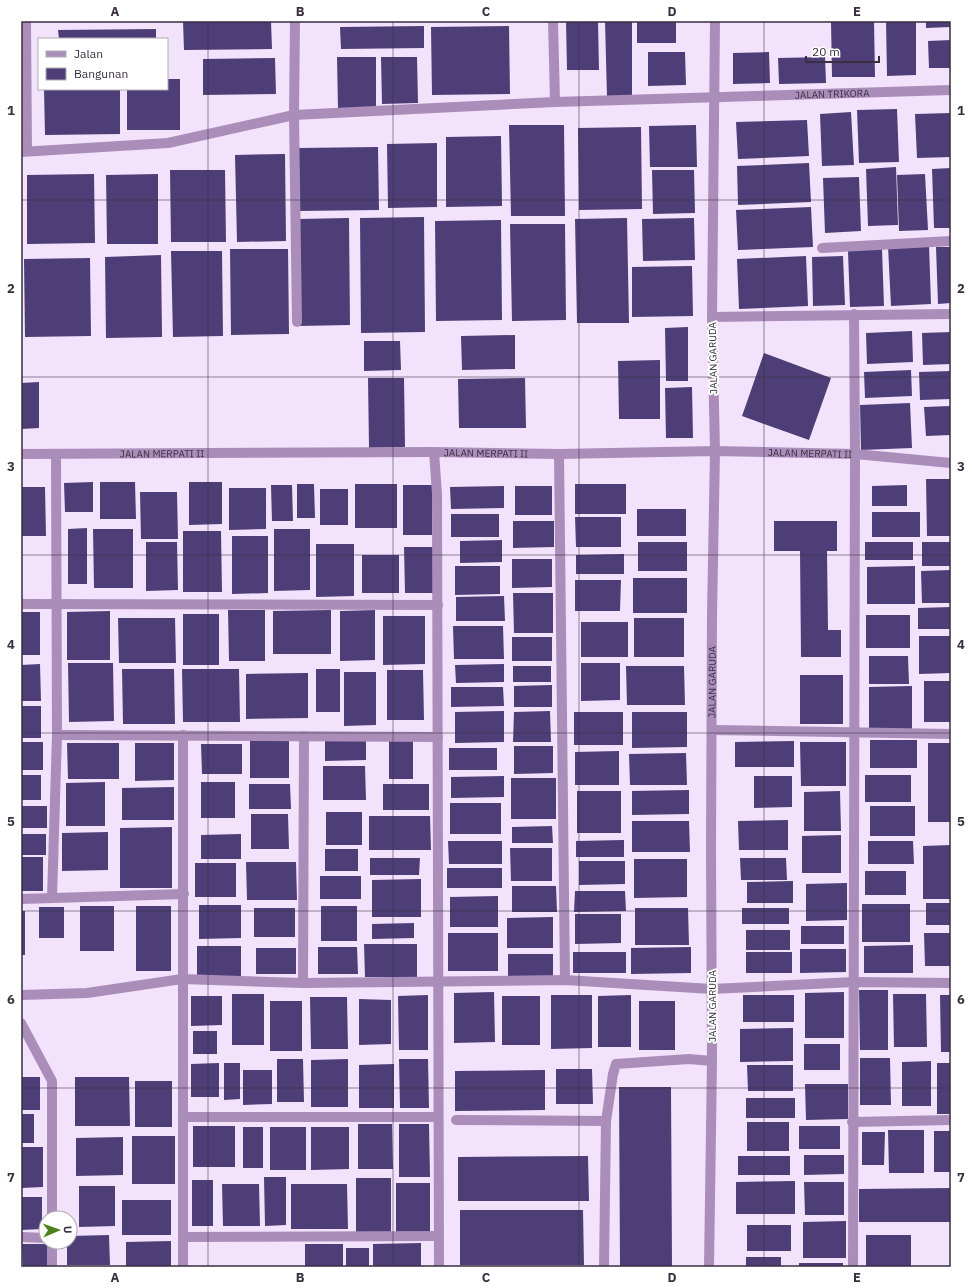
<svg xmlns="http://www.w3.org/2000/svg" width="972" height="1288" font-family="'IBM Plex Sans',sans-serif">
<rect width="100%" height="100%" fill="#f3e2fc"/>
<path fill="#4d3e77" d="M183 21H271L272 49 184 50Z
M566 21H598L599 70H567Z
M605 21H632V97H607Z
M637 21H676V43H637Z
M831 21H874L875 77H832Z
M886 21H916V75L887 76Z
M926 21H951V27L926 28Z
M424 26V48L341 49 340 27Z
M509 26 510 94 432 95 431 27Z
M156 29V39H59L58 30Z
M951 40V68H929L928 41Z
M648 52H685L686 85 648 86Z
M769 52 770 83 733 84V53Z
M337 57H376V108L338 109Z
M381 57H417L418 103 382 104Z
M825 57 826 83 779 84 778 58Z
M275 58 276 94 203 95V59Z
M167 79H180V130H127V89H167Z
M44 89H120V134L45 135Z
M897 109 899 162 859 163 857 110Z
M851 112 854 165 822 166 820 114Z
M951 113V157L917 158 915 114Z
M807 120 809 156 738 159 736 122Z
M509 125H564L565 216H511Z
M696 125 697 167H650L649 126Z
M641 127 642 209 579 210 578 128Z
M501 136 502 206 446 207V137Z
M437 143V207L388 208 387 144Z
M378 147 379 210 299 211 298 148Z
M285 154 286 241 237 242 235 155Z
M809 163 811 202 738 205 737 166Z
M896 167 898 225 868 226 866 169Z
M951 168V228H934L932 169Z
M170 170H225L226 242H171Z
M652 170H694L695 213 653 214Z
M94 174 95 243 27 244V175Z
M158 174V244H107L106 175Z
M925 174 928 230 899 231 897 175Z
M859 177 861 231 825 233 823 178Z
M811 207 813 247 738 250 736 210Z
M424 217 425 332 361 333 360 218Z
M349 218 350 325 298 326 297 219Z
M627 218 629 323H577L575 219Z
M694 218 695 260 643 261 642 219Z
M501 220 502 320 436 321 435 221Z
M510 224H565L566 320 512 321Z
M929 245 931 304 891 306 888 246Z
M936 247H951V303L938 304Z
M230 249H288L289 334 231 335Z
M882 249 884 306 850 307 848 251Z
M171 251H222L223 336 173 337Z
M161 255 162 337 106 338 105 257Z
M806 256 808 306 739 309 737 259Z
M843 256 845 305 813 306 812 257Z
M90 258 91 336 25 337 24 259Z
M692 266 693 316 632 317V267Z
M688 327V381H666L665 328Z
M912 331 913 362 867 364 866 333Z
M951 332V364L923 365 922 333Z
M515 335V369L462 370 461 336Z
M364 341H400L401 370 364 371Z
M764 353 831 378 809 440 742 416Z
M660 360V419H619L618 361Z
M911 370 912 396 865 398 864 372Z
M951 371V399L920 400 919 372Z
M368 378H404L405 447 369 448Z
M525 378 526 428H459L458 379Z
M39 382V428L21 429V383Z
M692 387 693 438H666L665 388Z
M910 403 912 448 861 450 860 405Z
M951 406V435L926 436 924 407Z
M926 479H951V536H927Z
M93 482V512H65L64 483Z
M100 482H135L136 519H100Z
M189 482H222V524L189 525Z
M297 484H314L315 518H297Z
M355 484H397V528H355Z
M575 484H626V514H575Z
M271 485H292L293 521H272Z
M403 485H432V535H403Z
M907 485V506H872V486Z
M504 486V508L451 509 450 487Z
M515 486H552V515H515Z
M21 487H45L46 536H21Z
M229 488H266V529L229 530Z
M320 489H348V525H320Z
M140 492H177L178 539H141Z
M637 509H686V536H637Z
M872 512H920V537H872Z
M451 514H499V537H451Z
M575 517H621V547H576Z
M513 521H554V547L513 548Z
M774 521H837V551H827L828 630H841V657H801L800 551H774Z
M87 528V584H68V529Z
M93 529H133V588H94Z
M274 529H310V590L274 591Z
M183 531H221L222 592H183Z
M232 536H268V593L232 594Z
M502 540V562L460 563V541Z
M146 542H177L178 590 146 591Z
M638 542H687V571H638Z
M865 542H913V560H865Z
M922 542H951V566H922Z
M316 544H354V596L316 597Z
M404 547H434V593H405Z
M624 554V574H576V555Z
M362 555H399V593H362Z
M512 559H552V587L512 588Z
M455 566H500V594L455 595Z
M915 566V604H867V567Z
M951 570V603H922L921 571Z
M633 578H687V613H633Z
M575 580H621L620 611H575Z
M513 593H553V633H514Z
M504 596 505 621H456V597Z
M951 607V629H918V608Z
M228 610H265V661H229Z
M331 610V654H273V611Z
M375 610V660L340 661V611Z
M110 611V660H67V612Z
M21 612H40V655H21Z
M183 614H219V665H183Z
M866 615H910V648H866Z
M383 616H425V664L383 665Z
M118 618H175L176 663H119Z
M634 618H684V657H634Z
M581 622H628V657H581Z
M453 626H503L504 659H454Z
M919 636H951V673L919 674Z
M512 637H552V661H512Z
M869 656H908L909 684H869Z
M68 663H113L114 721 69 722Z
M581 663H620V700L581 701Z
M40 664 41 701H21V665Z
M504 664V682L456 683 455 665Z
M513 666H551V682H513Z
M626 666H684L685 705H627Z
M122 669H174L175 724H123Z
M182 669H239L240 722H183Z
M316 669H340V712H316Z
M387 670H423L424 720H387Z
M344 672H376V725L344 726Z
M308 673V718L246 719V674Z
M800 675H843V724H800Z
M924 681H951V722H924Z
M552 685V707H514V686Z
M912 686V729H869V687Z
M451 687H503L504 706 451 707Z
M21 706H41V738H21Z
M504 711V742L455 743V712Z
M550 711 551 742H513L514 712Z
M574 712H623V745H574Z
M632 712H687V747L632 748Z
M250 740H289V778H250Z
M325 740H366V760L325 761Z
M389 740H413V779H389Z
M870 740H917V768H870Z
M794 741V767H735V742Z
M21 742H43V770H21Z
M800 742H846V786H801Z
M67 743H119V779H68Z
M135 743H174V780L135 781Z
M928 743H951V822H928Z
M201 744H242V774H202Z
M514 746H553V773L514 774Z
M449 748H497V770H449Z
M619 751V785H575V752Z
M686 753 687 785H630L629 754Z
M323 766H365L366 800H323Z
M21 775H41V800H21Z
M865 775H911V802H865Z
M504 776V797L451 798V777Z
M754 776H792V807L754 808Z
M511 778H556V819H511Z
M105 782V826H66V783Z
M201 782H235V818H201Z
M249 784H290L291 809H249Z
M383 784H429V810H383Z
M174 787V820H122V788Z
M689 790V814L632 815V791Z
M577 791H621V833H577Z
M840 791 841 831H804V792Z
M450 803H501V834H450Z
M21 806H47V828H21Z
M870 806H915V836H870Z
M326 812H362V845H326Z
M251 814H288L289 849H251Z
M369 816H430L431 850H369Z
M788 820V850H739L738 821Z
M632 821H689L690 852H632Z
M552 826 553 843H512V827Z
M172 827V888H120V828Z
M108 832V870L62 871V833Z
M21 834H46V855H21Z
M241 834V859H201V835Z
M841 835V873H802V836Z
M624 840V857H576V841Z
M448 841H502V864H449Z
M868 841H913L914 864H868Z
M951 845V899H923V846Z
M510 848H552V881H511Z
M325 849H358V871H325Z
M21 857H43V891H21Z
M370 858H420L419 875H370Z
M740 858H786L787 880H741Z
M634 859H687V897L634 898Z
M579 861H625V884L579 885Z
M246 862H296L297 900H247Z
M195 863H236V897H195Z
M447 868H502V888H447Z
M865 871H906V895H865Z
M320 876H361V899H320Z
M421 879V917H372V880Z
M793 881V903H747V882Z
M847 883V920L806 921V884Z
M512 886H556L557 912H512Z
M575 891H625L626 911 574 912Z
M498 896V927H450V897Z
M926 903H951V925H926Z
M862 904H910V942H862Z
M199 905H241V938L199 939Z
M80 906H114V951H80Z
M136 906H171V971H136Z
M321 906H357V941H321Z
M39 907H64V938H39Z
M254 908H295V937H254Z
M635 908H688L689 945H635Z
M742 908H789V924H742Z
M21 911H25V955H21Z
M575 914H621V943L575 944Z
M553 917V948H507V918Z
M414 923V938L372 939V924Z
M801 926H844V944H801Z
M746 930H790V950H746Z
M448 933H498V971H448Z
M924 933H951V966H925Z
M364 944H417V977H365Z
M913 945V973H864V946Z
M197 946H241V977H197Z
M318 947H357L358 974H318Z
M691 947V973L631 974V948Z
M256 948H296V974H256Z
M800 949H846V972L800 973Z
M573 952H626V973H573Z
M746 952H792V973H746Z
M508 954H553V976H508Z
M859 990H888V1050H860Z
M494 992 495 1042 454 1043V993Z
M844 992V1038H805V993Z
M232 994H264V1045H232Z
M893 994H926L927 1047H894Z
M428 995V1050H399L398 996Z
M551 995H592V1048L551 1049Z
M631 995V1047H598V996Z
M743 995H794V1022H743Z
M940 995H951V1052H941Z
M191 996H222V1025L191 1026Z
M502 996H540V1045H502Z
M310 997H347L348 1049H311Z
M359 999 391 1000V1044L359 1045Z
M270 1001H302V1051H270Z
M639 1001H675V1050H639Z
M793 1028V1061L740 1062V1029Z
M193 1031H217V1054H193Z
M804 1044H840V1070H804Z
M860 1058H890L891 1105H860Z
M277 1059H303L304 1102H277Z
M348 1059V1107H311V1060Z
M399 1059H428L429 1108H400Z
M931 1061V1106H902V1062Z
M219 1063V1097H191V1064Z
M224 1063H240V1099L224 1100Z
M937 1063H951V1114H937Z
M394 1064V1108H359V1065Z
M747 1065H793V1091H748Z
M556 1069H592L593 1104H556Z
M243 1070H272V1104L243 1105Z
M545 1070V1110L455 1111V1071Z
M21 1077H40V1110H21Z
M75 1077H129L130 1126H75Z
M135 1081H172V1127H135Z
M805 1084H848V1119L806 1120Z
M619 1087H671L672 1267H620Z
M746 1098H795V1118H746Z
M21 1114H34V1143H21Z
M747 1122H789V1151H747Z
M358 1124H392L393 1169H358Z
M399 1124H429L430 1177H399Z
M193 1126H235V1167H193Z
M799 1126H840V1149H799Z
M243 1127H263V1168H243Z
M270 1127H306V1170H270Z
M311 1127H349V1169L311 1170Z
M888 1130H924V1173H889Z
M934 1131H951V1172H934Z
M862 1132H885L884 1165H862Z
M132 1136H175V1184H132Z
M123 1137V1175L76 1176V1138Z
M21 1147H43V1187L21 1188Z
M804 1155H844V1174L804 1175Z
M588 1156 589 1201H458V1157Z
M738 1156H790V1175H738Z
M264 1177H286V1225L265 1226Z
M356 1178H391V1234H356Z
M192 1180H213V1226H192Z
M795 1181V1214H736V1182Z
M804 1182H844V1215H805Z
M396 1183H430V1235H396Z
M222 1184H259L260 1226H223Z
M291 1184H347L348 1229H291Z
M79 1186H115V1226L79 1227Z
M951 1188V1222H859V1189Z
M21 1197H42V1229L21 1230Z
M122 1200H171V1235H122Z
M460 1210H583L584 1265H460Z
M846 1221V1258H803V1222Z
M747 1225H791V1251H747Z
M109 1235 110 1265H67V1242H70V1236Z
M866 1235H911V1267H866Z
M171 1241V1267H126V1242Z
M421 1243V1267H373V1244Z
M22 1244H47V1267H23Z
M305 1244H343V1267H305Z
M346 1248H369V1267H346Z
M746 1257H781V1267H746Z
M799 1263H843V1267H799Z"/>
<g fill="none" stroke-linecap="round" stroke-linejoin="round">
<g stroke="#aa8eb9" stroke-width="10">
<path d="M26 21 27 151"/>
<path d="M295 21 294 115 297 322"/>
<path d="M553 21 555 102"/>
<path id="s1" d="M21 152 168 143 294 115 555 102 951 90"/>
<path d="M822 248 951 241"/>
<path d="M712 317 951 314"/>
<path d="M434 452 437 494 439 1267"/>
<path id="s2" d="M21 454 434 452 559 454 715 451 855 454 951 463"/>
<path d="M559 454 565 980"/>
<path d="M21 604 438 605"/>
<path d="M712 730 951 734"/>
<path d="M57 735 438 737"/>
<path d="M183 735V1267"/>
<path d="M52 898 57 735 56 454"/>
<path d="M21 899 184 894"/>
<path d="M303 983 304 736"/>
<path d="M21 995 87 993 182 979 303 983 565 980 712 989 854 982 951 983"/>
<path d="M21 1023 52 1081V1218"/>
<path d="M183 1117H438"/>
<path d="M456 1120 606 1121"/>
<path d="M852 1122 951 1120"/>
<path d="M21 1237 46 1238"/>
<path d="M183 1237 438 1236"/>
<path d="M52 1267V1242"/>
<path d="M604 1267 606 1121 613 1074 616 1064 689 1059 712 1061"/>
<path d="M853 1267 855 454 854 314"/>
</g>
<path stroke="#aa8eb9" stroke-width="10" id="s3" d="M709 1267 712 1061 711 849 712 615 715 451 712 317 715 21"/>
</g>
<path fill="none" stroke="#392f3f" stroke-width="1" stroke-opacity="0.55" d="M208 21V1267M393 21V1267M579 21V1267M764 21V1267M21 200H951M21 377H951M21 555H951M21 733H951M21 911H951M21 1088H951"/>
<g text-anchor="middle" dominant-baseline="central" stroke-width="4" stroke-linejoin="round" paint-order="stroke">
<g font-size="10" fill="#392f3f" stroke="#fff">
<text stroke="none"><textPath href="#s1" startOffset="815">JALAN TRIKORA</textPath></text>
<text transform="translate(713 358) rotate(-91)">JALAN GARUDA</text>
<text stroke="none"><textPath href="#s2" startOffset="465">JALAN MERPATI II</textPath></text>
<text stroke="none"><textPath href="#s2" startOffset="141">JALAN MERPATI II</textPath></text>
<text stroke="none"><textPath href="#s2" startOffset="789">JALAN MERPATI II</textPath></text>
<text stroke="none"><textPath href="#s3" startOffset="585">JALAN GARUDA</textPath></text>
<text transform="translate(712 1006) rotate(-90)">JALAN GARUDA</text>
</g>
</g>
<rect width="972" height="1288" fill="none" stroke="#ffffff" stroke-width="44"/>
<rect x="38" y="38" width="130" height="52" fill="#ffffff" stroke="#b0acb2"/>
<rect x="46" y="51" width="20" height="6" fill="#aa8eb9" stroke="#b0acb2"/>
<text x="74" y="58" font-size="12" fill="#392f3f">Jalan</text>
<rect x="46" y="68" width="20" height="12" fill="#4d3e77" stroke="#b0acb2"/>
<text x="74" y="78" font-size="12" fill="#392f3f">Bangunan</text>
<g transform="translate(58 1230) rotate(88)"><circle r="19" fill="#ffffff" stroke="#b0acb2"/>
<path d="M0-3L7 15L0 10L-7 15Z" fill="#4b8118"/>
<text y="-6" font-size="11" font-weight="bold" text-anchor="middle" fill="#392f3f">U</text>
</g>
<path d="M806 56v6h73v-6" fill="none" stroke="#392f3f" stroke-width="2"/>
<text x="812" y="56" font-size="12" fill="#392f3f" stroke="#ffffff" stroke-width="3" paint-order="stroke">20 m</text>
<rect x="22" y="22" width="928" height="1244" fill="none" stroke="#392f3f" stroke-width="1.5"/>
<g font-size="13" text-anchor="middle" font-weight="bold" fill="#392f3f">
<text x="115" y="16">A</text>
<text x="300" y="16">B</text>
<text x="486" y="16">C</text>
<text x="672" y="16">D</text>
<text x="857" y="16">E</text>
<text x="11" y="115">1</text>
<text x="961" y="115">1</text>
<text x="11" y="293">2</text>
<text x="961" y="293">2</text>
<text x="11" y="471">3</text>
<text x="961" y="471">3</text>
<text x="11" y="649">4</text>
<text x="961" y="649">4</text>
<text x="11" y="826">5</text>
<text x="961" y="826">5</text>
<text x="11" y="1004">6</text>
<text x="961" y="1004">6</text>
<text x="11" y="1182">7</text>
<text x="961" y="1182">7</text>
<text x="115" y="1282">A</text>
<text x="300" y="1282">B</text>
<text x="486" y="1282">C</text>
<text x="672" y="1282">D</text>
<text x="857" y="1282">E</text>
</g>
</svg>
